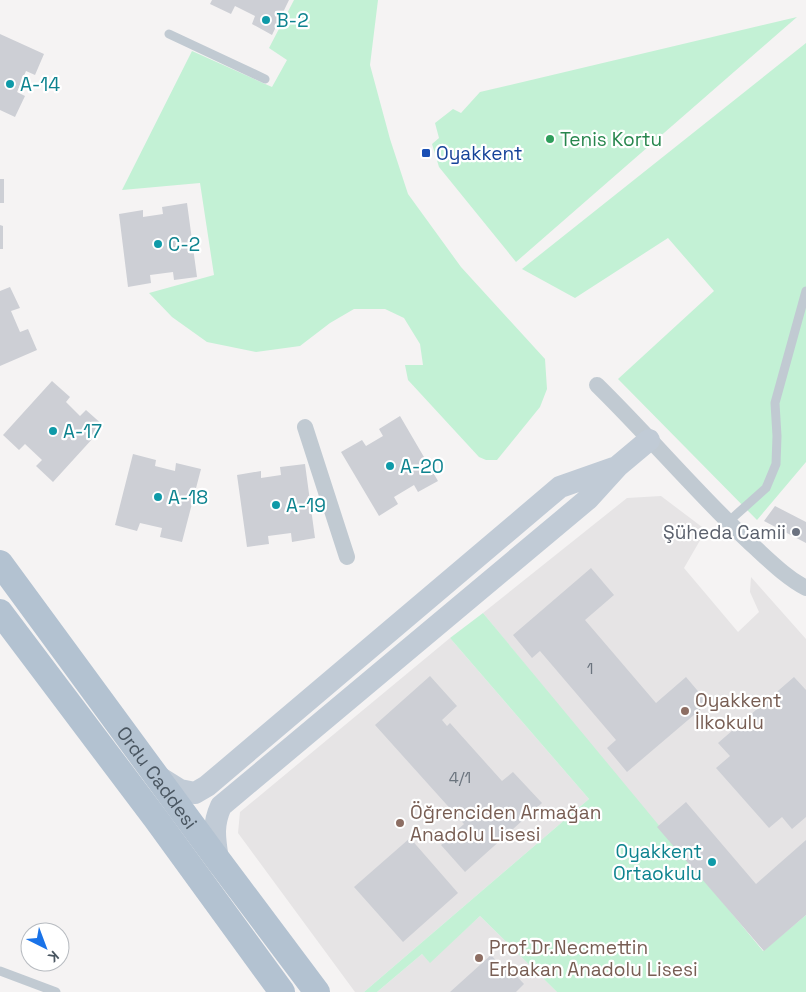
<svg xmlns="http://www.w3.org/2000/svg" width="806" height="992" font-family="'Space Grotesk',sans-serif">
<rect width="100%" height="100%" fill="#f5f3f3"/>
<path fill="#e6e4e5" d="M661 496 706 530 684 568 738 632 759 612 750 592 751 577 806 639V914L763 949 764 951 622 783 483 613 627 498Z
M450 638 589 799 364 992H355L238 833 240 812Z
M480 916 557 992H377L422 954 430 962Z"/>
<path fill="#c3f1d5" d="M294 0H378L370 65 390 139 408 194 461 267 545 359 547 389 540 407 497 460H486L479 457 408 380 405 365H423L420 344 404 318 385 309H354L330 323 300 346 256 352 207 342 172 317 149 293 214 275 200 183 122 190 192 51 272 87 287 60 269 48Z
M797 17 516 262 439 167 432 144 439 138 435 123 453 109 461 113 480 92Z
M806 43V462L757 520 618 379 714 291 668 238 575 298 522 269Z
M483 613 763 951 806 915V992H557L480 916 430 963 422 954 377 992H364L589 799 450 638Z"/>
<path fill="#cdcfd5" d="M212 0H289L272 35 252 24 255 16 235 6 231 14 210 4Z
M0 34 44 54 35 75 26 71 17 92 25 96 15 117 0 110Z
M0 179H4V203H0Z
M187 203 197 277 174 280 173 272 150 275 151 283 128 287 119 214 143 210V217L163 214 162 207Z
M0 225 3 226V249H0Z
M10 287 20 308 11 311 20 332 28 329 37 350 0 366V291Z
M52 381 70 397 66 402 80 416 86 410 104 426 53 482 36 466 42 460 25 444 19 450 3 435Z
M400 416 438 481 418 492 414 485 394 497 398 504 379 516 341 452 362 440 366 446 383 436 379 429Z
M133 454 156 460 155 466 175 471 176 463 201 469 182 542 160 537 162 528 140 523 137 531 115 525Z
M305 464 315 538 292 542 291 533 268 536 269 544 247 547 237 475 261 471V478L281 475 280 467Z
M775 506 806 522V543L764 521Z
M591 568 614 595 585 620 656 703 686 677 708 703 627 772 607 748 616 740 540 651 532 658 513 635Z
M430 676 457 706 442 720 447 726 450 723 502 781 513 772 542 803 465 872 441 845 464 824 375 725Z
M794 677 806 690V817L792 829 782 817 769 828 716 768 730 756 718 743Z
M686 802 756 884 806 840V915L764 951 657 827Z
M410 838 458 893 403 942 354 887Z
M491 955 503 968 506 965 524 984 516 992H450Z"/>
<g fill="none" stroke-linecap="round" stroke-linejoin="round">
<path stroke="#c1cad2" stroke-width="9" d="M169 34 265 79
M728 522 766 488 776 464 777 436 775 403 806 291
M0 971 56 992"/>
<path stroke="#c1cad2" stroke-width="16" d="M597 385C649 436 696 492 749 542 767 558 785 577 806 588
M305 427 347 557"/>
<path stroke="#c1cbd6" stroke-width="22" d="M156 775 180 790 195 793 207 786 560 487 614 468
M218 860C215 839 212 826 221 806L588 499 618 466 649 440"/>
<g stroke="#b3c2d1" stroke-width="26">
<path id="s1" d="M0 563 218 860 317 992"/>
<path d="M0 612 156 819 282 992"/>
</g>
</g>
<g fill="#0f9aa8" stroke="#fff" stroke-width="2">
<circle cx="266" cy="20" r="5"/>
<circle cx="10" cy="84" r="5"/>
<circle cx="158" cy="244" r="5"/>
<circle cx="53" cy="431" r="5"/>
<circle cx="390" cy="466" r="5"/>
<circle cx="158" cy="497" r="5"/>
<circle cx="276" cy="505" r="5"/>
<circle cx="712" cy="862" r="5"/>
</g>
<circle fill="#2e9e5b" stroke="#fff" stroke-width="2" cx="550" cy="139" r="5"/>
<rect fill="#1a4fb4" stroke="#fff" stroke-width="2" x="421" y="148" width="10" height="10" rx="2.5"/>
<circle fill="#6b7280" stroke="#fff" stroke-width="2" cx="796" cy="532" r="5"/>
<g fill="#8d6e63" stroke="#fff" stroke-width="2">
<circle cx="685" cy="711" r="5"/>
<circle cx="400" cy="823" r="5"/>
<circle cx="479" cy="958" r="5"/>
</g>
<g text-anchor="middle" dominant-baseline="central" stroke-width="4.5" stroke-linejoin="round" paint-order="stroke">
<g font-size="16" fill="#6b747e">
<text x="590" y="668">1</text>
<text x="460" y="777">4/1</text>
</g>
<g font-size="19" fill="#0d838f" stroke="#fff" text-anchor="start">
<text x="276" y="20">B-2</text>
<text x="20" y="84">A-14</text>
<text x="168" y="244">C-2</text>
<text x="63" y="431">A-17</text>
<text x="400" y="466">A-20</text>
<text x="168" y="497">A-18</text>
<text x="286" y="505">A-19</text>
<text x="702" y="851" text-anchor="end">Oyakkent<tspan x="702" dy="22">Ortaokulu</tspan></text>
</g>
<g font-size="19" fill="#27864d" stroke="#fff" text-anchor="start">
<text x="560" y="139">Tenis Kortu</text>
</g>
<g font-size="19" fill="#164399" stroke="#fff" text-anchor="start">
<text x="436" y="153">Oyakkent</text>
</g>
<g font-size="19" fill="#5b616d" stroke="#fff" text-anchor="end">
<text x="786" y="532">Şüheda Camii</text>
</g>
<g font-size="19" fill="#785e54" stroke="#fff" text-anchor="start">
<text x="695" y="700">Oyakkent<tspan x="695" dy="22">İlkokulu</tspan></text>
<text x="410" y="812">Öğrenciden Armağan<tspan x="410" dy="22">Anadolu Lisesi</tspan></text>
<text x="489" y="947">Prof.Dr.Necmettin<tspan x="489" dy="22">Erbakan Anadolu Lisesi</tspan></text>
</g>
<g font-size="19" fill="#4a5661" stroke="#fff">
<text stroke="none"><textPath href="#s1" startOffset="266">Ordu Caddesi</textPath></text>
</g>
</g>
<g transform="translate(45 947) rotate(138)"><circle r="24" fill="#ffffff" stroke="#b7bbc0"/>
<path d="M0-4L9 19L0 12L-9 19Z" fill="#1a73e8"/>
<text y="-8" font-size="14" font-weight="bold" text-anchor="middle" fill="#4a5661">K</text>
</g>
</svg>
